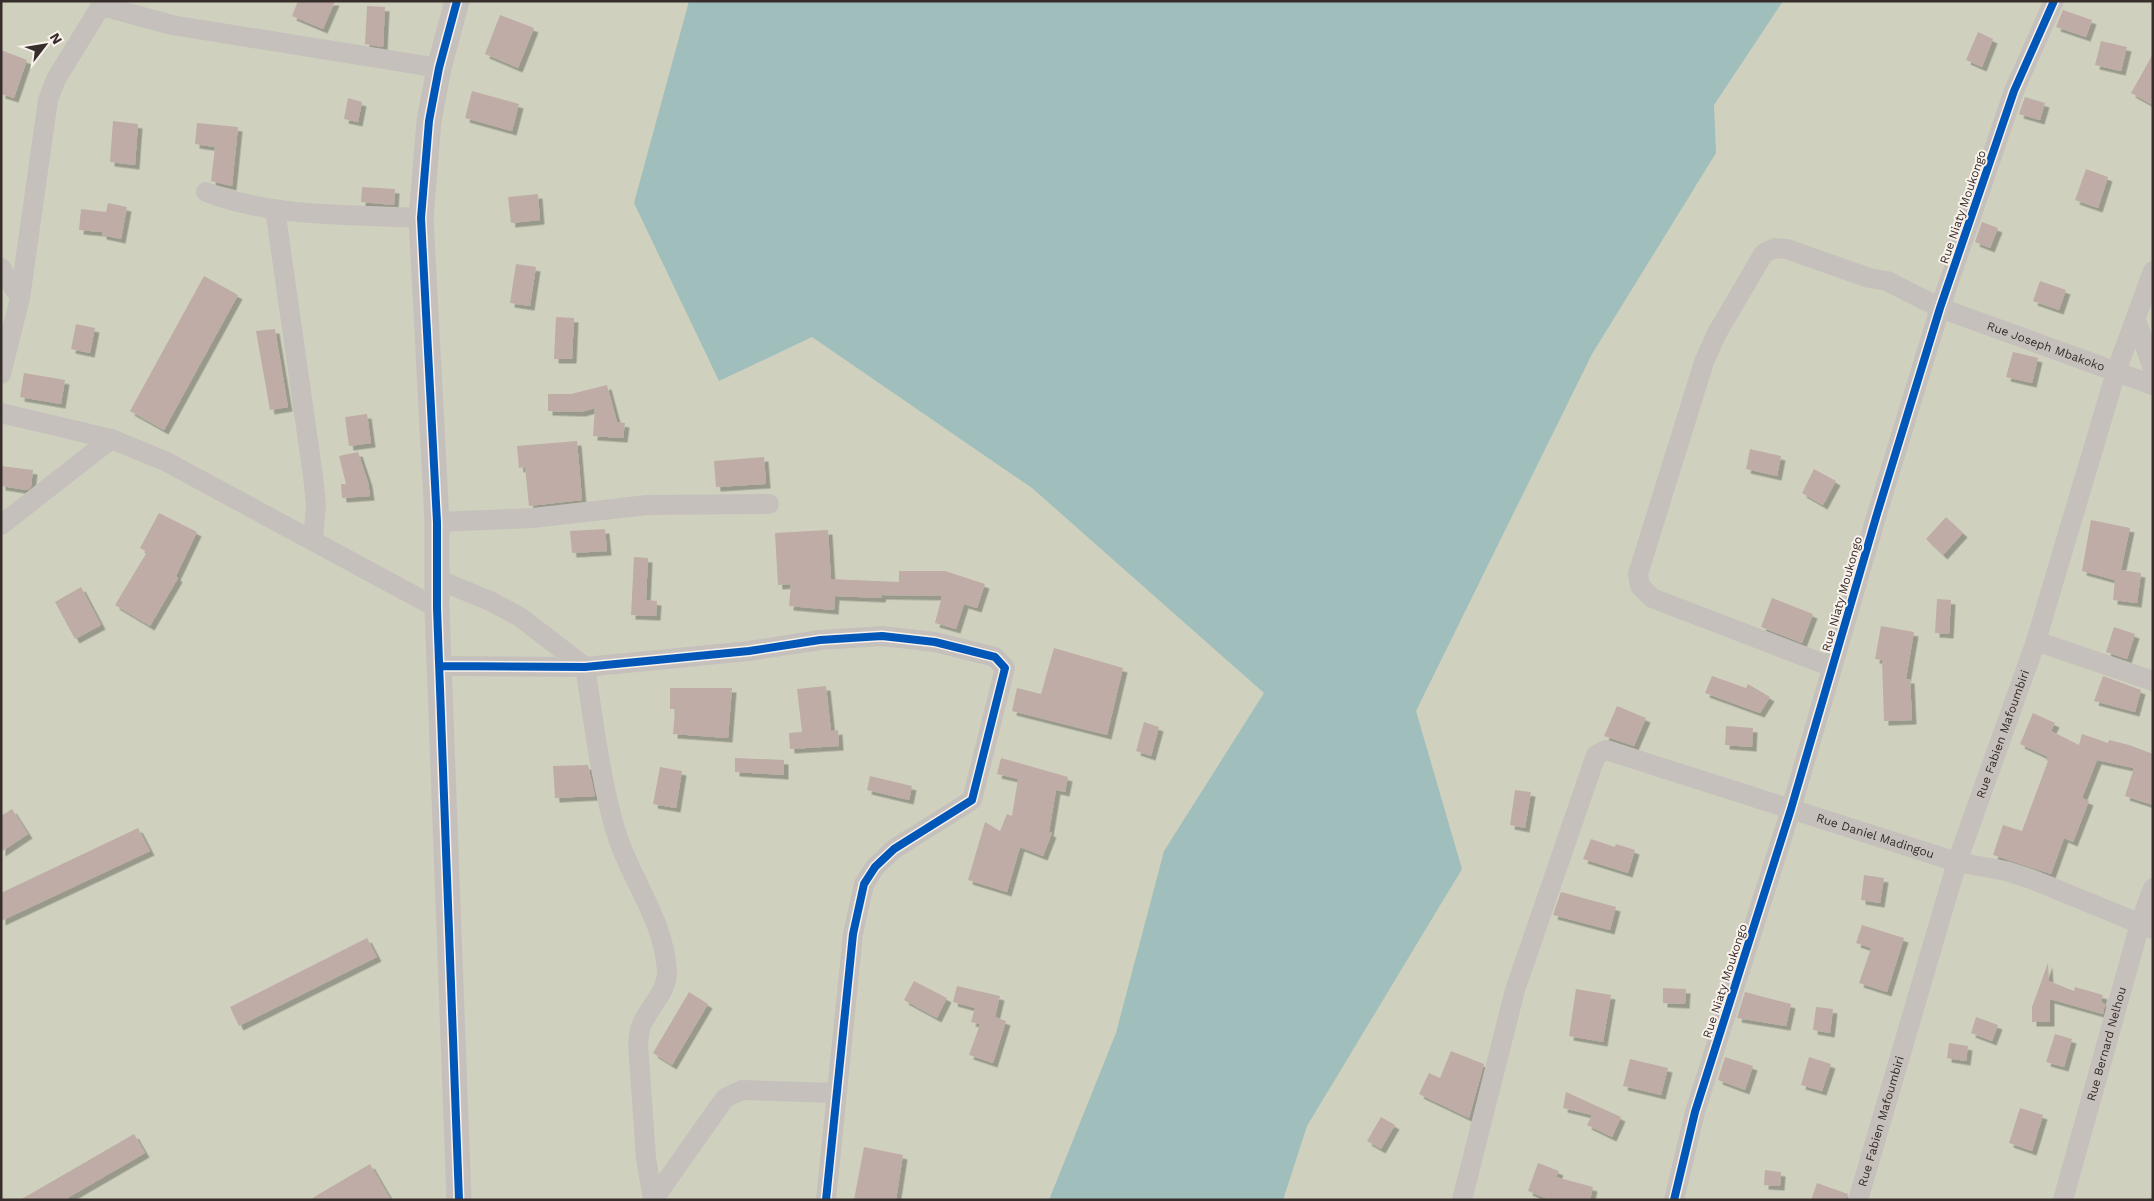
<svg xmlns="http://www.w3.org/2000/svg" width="2154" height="1201" font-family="'Work Sans',sans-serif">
<defs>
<filter id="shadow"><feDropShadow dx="4.5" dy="4.5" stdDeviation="0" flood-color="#0004"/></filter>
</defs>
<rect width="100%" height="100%" fill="#ede8e3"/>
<path fill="#cfd1be" d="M1 1H2153V1200H1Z"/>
<path fill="#a0bebc" d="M689 1H1783L1714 105 1716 153 1592 354 1416 711 1462 869 1307 1126 1283 1200H1049L1116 1033 1164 851 1264 693 1032 488 812 337 719 381 634 203Z"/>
<path fill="#bfaca6" filter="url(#shadow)" d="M298 1H335L323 29 292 16Z
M367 6 385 7 383 47 365 44Z
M2063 10 2092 20 2086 37 2056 27Z
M500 15 534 28 518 68 485 54Z
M1978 32 1993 39 1982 67 1966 60Z
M2101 41 2127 47 2121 71 2095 65Z
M1 50 27 60 14 98 1 94Z
M2153 54V105L2131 93Z
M472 91 519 104 512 131 465 118Z
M2025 97 2045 103 2040 120 2019 114Z
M348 98 362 102 358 122 344 119Z
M113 121 138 124 135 165 110 162Z
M197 123 238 127 232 186 211 181 215 147 195 144Z
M2086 169 2108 177 2098 208 2075 200Z
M362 187 395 189 394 205 361 202Z
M538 194 540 220 511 223 508 197Z
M108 203 127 207 121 239 102 235V232L79 230 81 209 106 212Z
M1982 222 1998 228 1990 248 1975 242Z
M516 264 536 267 530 306 510 303Z
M204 276 238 295 164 430 130 411Z
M2040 281 2066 290 2059 310 2033 301Z
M556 317 574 318 572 359H554Z
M76 324 95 328 90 353 71 349Z
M275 329 288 407 270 410 256 331Z
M2013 352 2038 358 2032 383 2006 377Z
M24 373 65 380 61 404 20 397Z
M607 385 617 422 625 423 623 438 593 436 595 408 581 412 548 411V394H571Z
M367 414 371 443 349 446 345 417Z
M577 441 582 500 529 506 525 467 519 468 517 446Z
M1750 449 1781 456 1777 476 1746 469Z
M358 452 368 482 370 496 342 498 341 484H346L339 456Z
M764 457 766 484 716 487 714 461Z
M1 466 33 470 31 487 27 490 1 486Z
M1814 469 1836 481 1823 505 1802 493Z
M159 513 197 532 176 576 178 578 150 626 115 605 147 552 140 548Z
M1946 517 1963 533 1943 555 1926 539Z
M2091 520 2130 528 2121 570 2141 573 2137 603 2113 600 2115 580 2082 571Z
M605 529 607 551 572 553 570 531Z
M828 530 831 579 899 582V571H945L985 584 977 608 964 604 956 629 935 623 942 596 882 595 881 598 835 596 834 610 789 606 791 584 778 585 775 533Z
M634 557 648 558 646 600 657 601 656 616 631 615Z
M81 587 101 625 75 639 55 602Z
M1772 598 1813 614 1802 643 1761 627Z
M1937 599 1951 600 1949 634 1935 633Z
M1881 626 1914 632 1906 679H1910L1912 720 1884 721 1882 660 1875 659Z
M2114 627 2135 634 2127 659 2106 652Z
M1054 648 1123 668 1107 735 1012 711 1017 688 1041 694Z
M1712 676 1746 688 1748 684 1770 697 1760 713 1705 693Z
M2103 676 2141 690 2135 712 2094 701Z
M826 686 831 731 838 730 839 746 790 749 789 733 802 732 797 689Z
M670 688H732L728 738 673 734 675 709H670Z
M1617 706 1646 718 1634 746 1604 736Z
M2033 713 2055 723 2051 731 2079 745 2082 734 2108 743 2109 740 2129 745 2153 754V805L2125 796 2134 768 2097 760 2082 798 2089 801 2073 842 2064 838 2051 874 1993 855 2003 825 2022 831 2048 761 2046 760 2048 757 2020 744Z
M1144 722 1159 727 1151 756 1136 751Z
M1726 726 1753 728 1752 747 1725 745Z
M735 758 784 760V775L735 772Z
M1001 758 1068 777 1065 792 1056 790 1049 832 1052 833 1043 856 1020 847 1007 892 968 880 985 822 1000 831 1007 814 1012 816 1018 779 997 774Z
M588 765 595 796 555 798 553 766Z
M660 767 682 771 676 808 653 804Z
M870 776 912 786 909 800 867 790Z
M1515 790 1531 792 1525 828 1510 825Z
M12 809 28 834 1 852V816Z
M138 828 150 851 1 921V893Z
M1591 839 1615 847 1616 844 1635 850 1628 873 1583 859Z
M1864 875 1884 878 1880 903 1861 900Z
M1561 892 1616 907 1610 930 1553 915Z
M1862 925 1904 938 1887 992 1859 983 1871 948 1856 943Z
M367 938 377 957 239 1026 230 1007Z
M2048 963 2049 981 2074 991 2075 987 2103 995 2101 1002 2105 1004 2103 1014 2050 999V1022H2032V1007Z
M914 981 947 998 937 1018 904 1000Z
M957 986 1000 996 995 1017 1006 1021 993 1063 969 1055 980 1024 971 1022 975 1008 953 1002Z
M1663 988 1686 989 1685 1004 1663 1003Z
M1576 989 1611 995 1603 1042 1569 1036Z
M689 992 708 1004 672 1065 653 1053Z
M1745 992 1791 1004 1786 1026 1737 1018Z
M1816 1007 1833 1009 1830 1033 1813 1030Z
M1976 1017 1998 1025 1992 1041 1971 1033Z
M2055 1034 2072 1039 2064 1067 2046 1062Z
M1949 1043 1968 1046 1966 1061 1947 1058Z
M1451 1051 1484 1064 1469 1118 1419 1094 1429 1073 1440 1078Z
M1725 1057 1753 1066 1745 1090 1718 1080Z
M1809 1057 1831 1064 1822 1091 1801 1085Z
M1630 1059 1668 1068 1661 1095 1623 1086Z
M1566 1092 1621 1117 1612 1137 1587 1125 1592 1115 1563 1108Z
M2020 1108 2043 1115 2032 1151 2009 1143Z
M1381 1117 1395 1125 1381 1149 1367 1141Z
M134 1134 145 1153 64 1200H20Z
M864 1147 903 1155 896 1200H854Z
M1538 1163 1559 1171 1556 1177 1593 1187 1590 1200H1550L1528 1191Z
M370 1164 391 1200H309Z
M1765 1170 1781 1172 1780 1186 1764 1185Z
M1817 1183 1848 1194 1846 1200H1811Z"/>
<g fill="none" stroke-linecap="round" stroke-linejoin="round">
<g stroke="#c6c0bc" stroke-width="20">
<path d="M102 6 172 25 209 31 439 68"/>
<path d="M206 192C274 218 350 214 421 218"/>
<path d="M275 209 313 476 316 505 313 541"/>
<path d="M1 268 20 298"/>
<path d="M2136 320 2153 369"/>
<path d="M1 374 20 298 48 100 56 79 104 1"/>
<path d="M1 413 111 439 165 461 437 608"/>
<path d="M437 522 533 518 647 505 769 504"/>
<path d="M1 525 111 439"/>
<path d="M437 579 492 602 520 617 585 667C594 722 600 779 616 832 630 879 664 919 667 971 668 993 646 1009 640 1029 639 1034 639 1039 638 1044L646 1158 653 1200"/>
<path d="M2036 641 2153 681"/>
<path d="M441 666 585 667 749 651 820 640 882 636 935 642 995 657 1005 668 972 800 894 849 875 867 864 884 853 934 826 1200"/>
<path id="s1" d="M1832 667 1652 598 1640 586 1638 574 1704 362 1717 333 1764 253 1775 248 1787 249 1869 278 1887 281 1940 308 2153 385"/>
<path d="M653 1200 725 1098 742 1090 836 1093"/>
<path id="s2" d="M1462 1200 1515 990 1596 755 1606 750 1957 862 2006 871 2031 879 2153 929"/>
<path d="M1674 1200 1695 1112 1791 809 1877 514 1940 308 2014 91 2054 1"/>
<path id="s3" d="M1858 1200 1957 862 2036 641 2116 372 2153 271"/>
<path id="s4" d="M2063 1200 2140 924 2153 888"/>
</g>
<path stroke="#c6c0bc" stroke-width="25" d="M457 1 439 68 429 121 421 218 437 522V608L459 1200"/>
<g stroke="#f9f1eb" stroke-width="11">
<path id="cycleway" d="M457 1 439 68 429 121 421 218 437 522V608L459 1200
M441 666 585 667 749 651 820 640 882 636 935 642 995 657 1005 668 972 800 894 849 875 867 864 884 853 934 826 1200
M1674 1200 1695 1112 1791 809 1877 514 1940 308 2014 91 2054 1"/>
</g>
<use href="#cycleway" stroke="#0057b8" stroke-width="8"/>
</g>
<g text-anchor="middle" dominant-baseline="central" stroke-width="4" stroke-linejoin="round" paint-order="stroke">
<g font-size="12" fill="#372d2a" stroke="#f9f1eb">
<text transform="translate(1963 207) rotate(-71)">Rue Niaty Moukongo</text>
<text stroke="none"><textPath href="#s1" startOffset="870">Rue Joseph Mbakoko</textPath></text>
<text transform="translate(1842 594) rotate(-74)">Rue Niaty Moukongo</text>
<text stroke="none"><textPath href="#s3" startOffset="488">Rue Fabien Mafoumbiri</textPath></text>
<text stroke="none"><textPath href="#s2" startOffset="759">Rue Daniel Madingou</textPath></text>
<text transform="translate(1725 981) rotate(-72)">Rue Niaty Moukongo</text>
<text stroke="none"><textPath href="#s4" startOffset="162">Rue Bernard Nelhou</textPath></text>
<text stroke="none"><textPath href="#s3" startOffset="82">Rue Fabien Mafoumbiri</textPath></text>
</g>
</g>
<rect width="2154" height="1201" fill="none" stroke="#372d2a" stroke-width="5"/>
<g transform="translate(45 45) rotate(59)" stroke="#f9f1eb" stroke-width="4" paint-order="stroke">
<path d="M0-4L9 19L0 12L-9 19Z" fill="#372d2a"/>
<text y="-8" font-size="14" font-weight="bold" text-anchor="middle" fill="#372d2a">N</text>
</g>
</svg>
